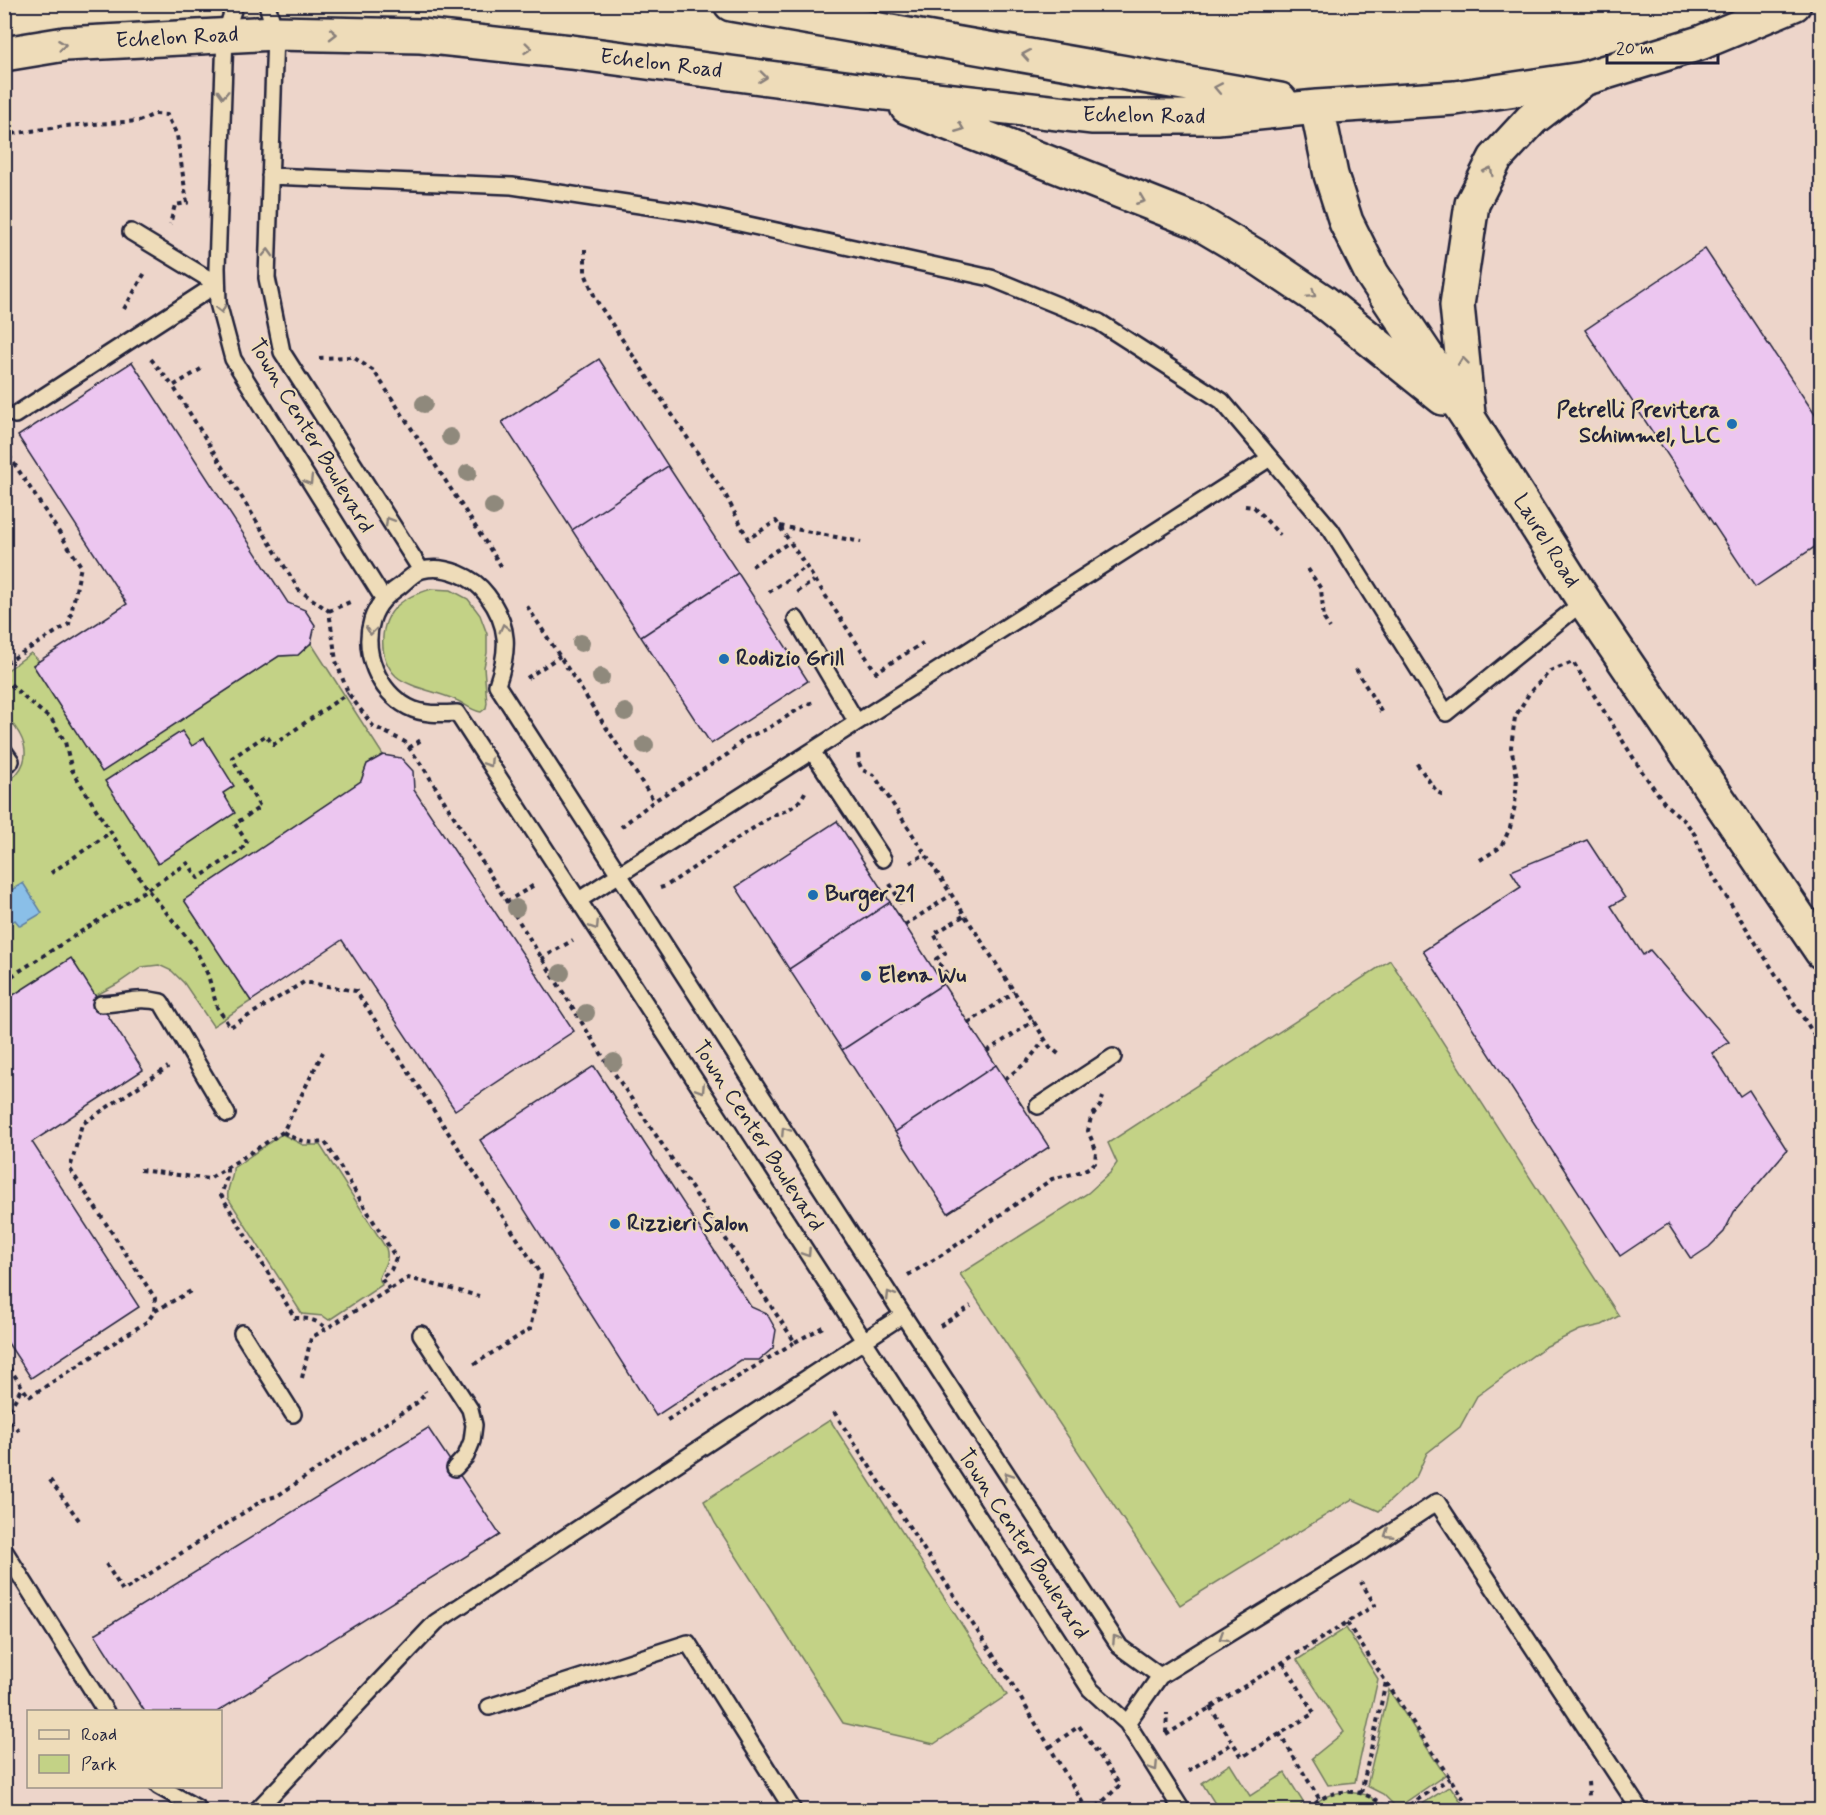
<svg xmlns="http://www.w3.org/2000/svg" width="1826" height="1815" font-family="Mynerve,sans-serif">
<rect width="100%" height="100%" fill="#eedcb9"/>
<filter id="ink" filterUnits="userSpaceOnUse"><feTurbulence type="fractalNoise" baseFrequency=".0167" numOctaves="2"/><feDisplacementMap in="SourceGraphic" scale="12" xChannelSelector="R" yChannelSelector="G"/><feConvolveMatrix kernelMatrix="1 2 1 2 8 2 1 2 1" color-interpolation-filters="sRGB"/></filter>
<g filter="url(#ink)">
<path fill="#edd5ca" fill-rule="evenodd" d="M1794 5H1821V1810H5V54L275 33 1093 117 1455 98ZM28 1712H220V1786H28Z"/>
<path fill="#c3d286" stroke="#727a60" stroke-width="1.5" d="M431 589 451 590 468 599 480 615 487 634V653L484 667 487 703 486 708 481 712C473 711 467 706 460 702 444 693 409 688 396 676 377 657 379 622 398 605 408 596 419 593 431 589Z
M311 643 383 755 367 764 361 781 184 900 251 1001 213 1026 184 983 172 971 159 965 142 967 117 984 95 996 5 1001V783C23 773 31 755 20 735 16 727 8 719 5 711 1 700 5 683 5 672L31 653 39 661 33 665 102 771 279 656 298 655Z
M1390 960 1619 1316 1602 1325 1580 1330 1545 1347 1477 1396 1460 1427 1427 1453 1416 1477 1379 1511 1352 1499 1180 1605 960 1274 1088 1193 1110 1173 1117 1163 1108 1143Z
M282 1134 303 1145H320L386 1248C390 1261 383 1266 379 1278L382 1285 329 1320 323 1316 302 1314 228 1198C226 1186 234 1179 233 1168Z
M830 1420 1007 1695 934 1744 843 1723 715 1523 704 1501Z
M1346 1628 1378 1679 1355 1782 1328 1785 1312 1758 1344 1732 1297 1660Z
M1389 1690 1445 1775 1397 1808 1383 1794 1367 1786Z
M1230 1764 1250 1796 1285 1773 1303 1802 1298 1810H1219L1202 1783Z
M1450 1786 1467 1810H1413Z
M1348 1792 1368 1795 1387 1810H1309C1319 1798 1332 1792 1348 1792Z"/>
<path fill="#8abfe8" stroke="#6080a3" stroke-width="1.5" d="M23 883 42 913 20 926 15 920 5 927V894Z"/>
<path fill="#ecc6f0" stroke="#22223b" stroke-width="1.5" d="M1705 249 1822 425V542L1755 587 1585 330Z
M599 359 668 466 572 530 502 422Z
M132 362 288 603 305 610 315 625 311 643 298 655 279 656 102 772 33 665 127 604 18 436Z
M668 466 738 573 641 637 572 530Z
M738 573 808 681 711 744 641 637Z
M182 731 192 746 204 738 234 786 223 793 235 813 158 864 105 781Z
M383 755 401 758 413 771 414 790 574 1031 455 1110 342 940 251 1001 184 900 361 781 367 764Z
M837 821 890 902 789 969 736 887Z
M1587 840 1625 898 1611 906 1643 955 1650 950 1729 1042 1712 1053 1740 1096 1749 1090 1787 1150 1734 1212 1724 1232 1709 1247 1691 1259 1668 1224 1620 1256 1423 951 1521 887 1511 871Z
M890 902 943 984 842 1050 789 969Z
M71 958 143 1070 32 1142 139 1307 31 1378 4 1337V1001Z
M943 984 996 1065 895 1132 842 1050Z
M996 1065 1049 1147 948 1213 895 1132Z
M594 1066 751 1307 767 1314 776 1330 773 1348 759 1360H741L656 1416 480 1140Z
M428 1428 500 1535 217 1712H145L95 1634Z"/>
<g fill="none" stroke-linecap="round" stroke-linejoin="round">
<g stroke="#22223b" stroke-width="20">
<path id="service" d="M235 4 225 35 217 268 218 303 233 359 383 598
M267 4 275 33 267 278 282 352 421 570
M270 176 512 186 694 213 991 278 1099 322 1222 401 1331 530 1446 713 1584 601
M15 415 217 284 131 232
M796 619 856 721
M4 751 11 761 4 765
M812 751 883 859
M579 900 1270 458
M101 1004C125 1004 136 996 161 1002L227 1114
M1038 1106 1113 1057
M242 1333 293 1414
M421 1334 470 1409 474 1425 472 1441 466 1456 455 1468
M4 1550 106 1712
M1160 1676 1120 1647 903 1315 497 685C509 650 510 626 487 595 474 577 445 564 422 570 415 572 406 581 400 586 387 595 377 604 372 620 362 652 378 691 408 707 423 715 440 714 457 713L1090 1689 1127 1723 1182 1810
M489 1707 688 1643 793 1810
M1127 1723 1160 1676 1363 1551 1437 1502 1640 1810
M158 1786 197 1808 199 1810
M257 1810 436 1622 903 1315"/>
</g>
<g stroke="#22223b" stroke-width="38">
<path id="tertiary" d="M731 4 1280 100
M4 54 65 44 275 33 421 36 571 52 867 91 1093 117H1217L1317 107 1455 98 1583 79 1700 43 1794 4
M907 107 1196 221 1257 257 1324 302 1443 398
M1317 107 1331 175 1346 222 1372 274 1469 419 1584 601 1822 952
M1468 414 1457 305 1472 204 1495 159 1532 119 1580 82"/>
</g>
<path stroke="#22223b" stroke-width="4" stroke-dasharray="4.5 4.5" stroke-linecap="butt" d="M4 135 65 126 139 121 155 114 167 115 177 135 187 203 175 205 170 224
M585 249V273L596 300 726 496 748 539 776 521 876 672 923 643
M124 309 146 271
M319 358 353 357 374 371 503 569
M151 359 173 386
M201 369 173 386 299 590 329 611 336 661 348 693 373 726 405 742 425 770 602 1055 795 1342 664 1422
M4 448 81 566 69 624 4 664
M1245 506 1254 507 1280 535
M780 526 861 542
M752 566 790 542
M1308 569 1321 589 1324 619 1330 628
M769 592 806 567
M797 592 814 581
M527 606 654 801
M329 611 350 602
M1356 669 1383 715
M4 678 26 699 52 720 65 742 72 770 96 809 147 889 194 946 208 975 217 1007 230 1027 304 982 356 991 541 1275 530 1329 473 1365 472 1364
M527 678 560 656
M409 748 421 740
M858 754 859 763 862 770 874 775 1050 1047 1061 1056
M1417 764 1437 792 1446 796
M621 827 654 801 728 754 745 738 767 729 807 704 815 702
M1480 860 1501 847 1510 828 1515 805 1517 777 1511 747 1515 717 1530 692 1550 671 1573 662 1643 773 1666 805 1686 822 1695 835 1702 856 1715 879 1822 1047
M910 863 925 854
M51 873 111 832
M890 884 903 906
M660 888 666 886 773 815C789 810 799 806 806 790
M506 902 536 884
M905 925 951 895
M541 959 573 940
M947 974 936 959 945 953 934 934 965 915
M4 981 188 863 198 878 241 850 247 842 235 824 260 807 232 758 266 735 273 745 348 693
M968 1023 1015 992
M987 1051 1034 1021
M1005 1079 1027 1062 1045 1039
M283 1132C298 1141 308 1144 325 1142L396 1258 391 1270 381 1278 389 1289
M227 1168V1177L221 1195 295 1318C308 1318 316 1320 327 1328
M140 1170 209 1179 283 1132 323 1052
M908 1275 945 1253 1052 1179C1068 1174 1083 1174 1095 1163L1096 1150 1088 1131 1091 1117 1100 1106 1103 1097
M155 1311 191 1291
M940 1326 971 1306
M795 1342 823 1327
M4 1360 29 1397 148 1321 154 1312 155 1298 70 1169 82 1124 168 1067
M302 1378 311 1338 408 1278 479 1296
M834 1412 1014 1687 1087 1810
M19 1431 6 1416 22 1387
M50 1480 81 1523
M106 1564 123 1591 263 1500 277 1496 418 1402 426 1393 425 1391
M1347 1623 1471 1810
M1210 1707 1242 1757 1314 1713 1283 1662
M1166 1733 1167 1713
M1279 1733 1320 1800
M1166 1735 1375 1605 1361 1582
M1050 1747 1079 1726 1120 1785 1094 1810
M1188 1771 1233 1743
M1588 1782 1589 1797
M1361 1793 1386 1682
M1309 1810C1329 1785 1367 1786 1387 1810
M1402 1810 1450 1778"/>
<use href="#service" stroke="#eedcb9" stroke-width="15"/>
<use href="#tertiary" stroke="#eedcb9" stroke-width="33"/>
</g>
<g fill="#8f897c">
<circle cx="424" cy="404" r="9"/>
<circle cx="450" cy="437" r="9"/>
<circle cx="468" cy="473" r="9"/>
<circle cx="493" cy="507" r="9"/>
<circle cx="581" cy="643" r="9"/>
<circle cx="601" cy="677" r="9"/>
<circle cx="625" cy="712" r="9"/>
<circle cx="645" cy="745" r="9"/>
<circle cx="516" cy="908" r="9"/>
<circle cx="561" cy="973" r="9"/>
<circle cx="586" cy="1013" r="9"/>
<circle cx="614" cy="1062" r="9"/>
</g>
<defs><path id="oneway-chevron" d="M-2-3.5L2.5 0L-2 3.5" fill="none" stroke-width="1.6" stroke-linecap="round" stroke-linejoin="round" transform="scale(1.5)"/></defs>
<g stroke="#887f7a">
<use href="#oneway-chevron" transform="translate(333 34) rotate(1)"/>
<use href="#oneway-chevron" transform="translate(62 45) rotate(-7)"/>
<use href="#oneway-chevron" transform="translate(528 48) rotate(6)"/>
<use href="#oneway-chevron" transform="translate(1026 55) rotate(-170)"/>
<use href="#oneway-chevron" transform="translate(763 77) rotate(7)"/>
<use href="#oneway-chevron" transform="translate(1218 88) rotate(-169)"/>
<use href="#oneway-chevron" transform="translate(223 94) rotate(92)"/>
<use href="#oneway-chevron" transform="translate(960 128) rotate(22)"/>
<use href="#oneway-chevron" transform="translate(1489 171) rotate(-64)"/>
<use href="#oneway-chevron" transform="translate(1141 200) rotate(22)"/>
<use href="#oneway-chevron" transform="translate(268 253) rotate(-88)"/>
<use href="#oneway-chevron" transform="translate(1312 294) rotate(34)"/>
<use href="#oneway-chevron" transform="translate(221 309) rotate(77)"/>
<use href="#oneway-chevron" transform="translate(1463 361) rotate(-96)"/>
<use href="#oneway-chevron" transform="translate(309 481) rotate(58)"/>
<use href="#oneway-chevron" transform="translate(389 521) rotate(-122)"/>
<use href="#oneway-chevron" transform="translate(504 628) rotate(-104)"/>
<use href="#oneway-chevron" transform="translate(371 631) rotate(97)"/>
<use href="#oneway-chevron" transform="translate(489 763) rotate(57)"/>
<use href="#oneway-chevron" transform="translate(595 926) rotate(57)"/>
<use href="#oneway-chevron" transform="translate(701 1089) rotate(57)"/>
<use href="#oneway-chevron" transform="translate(785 1131) rotate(-123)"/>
<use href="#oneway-chevron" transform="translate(807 1253) rotate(57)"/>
<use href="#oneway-chevron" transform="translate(890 1295) rotate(-122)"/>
<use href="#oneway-chevron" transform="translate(1008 1476) rotate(-123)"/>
<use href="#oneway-chevron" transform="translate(1388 1534) rotate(147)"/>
<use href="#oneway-chevron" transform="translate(1223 1637) rotate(148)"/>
<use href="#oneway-chevron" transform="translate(1116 1639) rotate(-124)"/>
<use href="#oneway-chevron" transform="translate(1154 1767) rotate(57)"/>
</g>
</g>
<g fill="#1f6fb2" stroke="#eedcb9" stroke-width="2">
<circle cx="1732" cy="424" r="6"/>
<circle cx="724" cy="659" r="6"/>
<circle cx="813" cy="895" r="6"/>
<circle cx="866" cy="976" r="6"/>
<circle cx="615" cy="1224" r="6"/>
</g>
<g text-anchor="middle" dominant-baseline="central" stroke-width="4.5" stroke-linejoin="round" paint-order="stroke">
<g font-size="22" fill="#22223b" stroke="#eedcb9">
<text transform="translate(177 38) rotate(-3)">Echelon Road</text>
<text transform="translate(661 64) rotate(7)">Echelon Road</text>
<text transform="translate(1144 116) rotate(1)">Echelon Road</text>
<text transform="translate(311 436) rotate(59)">Town Center Boulevard</text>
<text transform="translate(1546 541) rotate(58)">Laurel Road</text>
<text transform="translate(758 1136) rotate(57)">Town Center Boulevard</text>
<text transform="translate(1023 1544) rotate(57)">Town Center Boulevard</text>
</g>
<g font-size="22" font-weight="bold" fill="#22223b" stroke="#eedcb9" text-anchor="start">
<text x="1720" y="411" text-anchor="end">Petrelli Previtera<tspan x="1720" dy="25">Schimmel, LLC</tspan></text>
<text x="736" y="659">Rodizio Grill</text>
<text x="825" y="895">Burger 21</text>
<text x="878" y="976">Elena Wu</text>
<text x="627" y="1224">Rizzieri Salon</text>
</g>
</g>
<rect width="1826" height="1815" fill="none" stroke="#eedcb9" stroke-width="24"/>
<rect x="12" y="12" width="1802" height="1791" fill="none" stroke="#22223b" stroke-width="2" filter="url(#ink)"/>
<rect x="27" y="1710" width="195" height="78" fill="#eedcb9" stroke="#9c9287" stroke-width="1.5"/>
<rect x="39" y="1730" width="30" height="9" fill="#eedcb9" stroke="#9c9287" stroke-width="1.5"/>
<text x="81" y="1740" font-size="18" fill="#22223b">Road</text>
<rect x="39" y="1755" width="30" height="18" fill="#c3d286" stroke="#9c9287" stroke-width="1.5"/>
<text x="81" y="1770" font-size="18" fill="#22223b">Park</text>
<path d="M1607 54v9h111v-9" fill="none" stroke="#22223b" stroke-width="3"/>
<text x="1616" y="54" font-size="18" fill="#22223b" stroke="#eedcb9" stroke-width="4.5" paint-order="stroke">20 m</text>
</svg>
